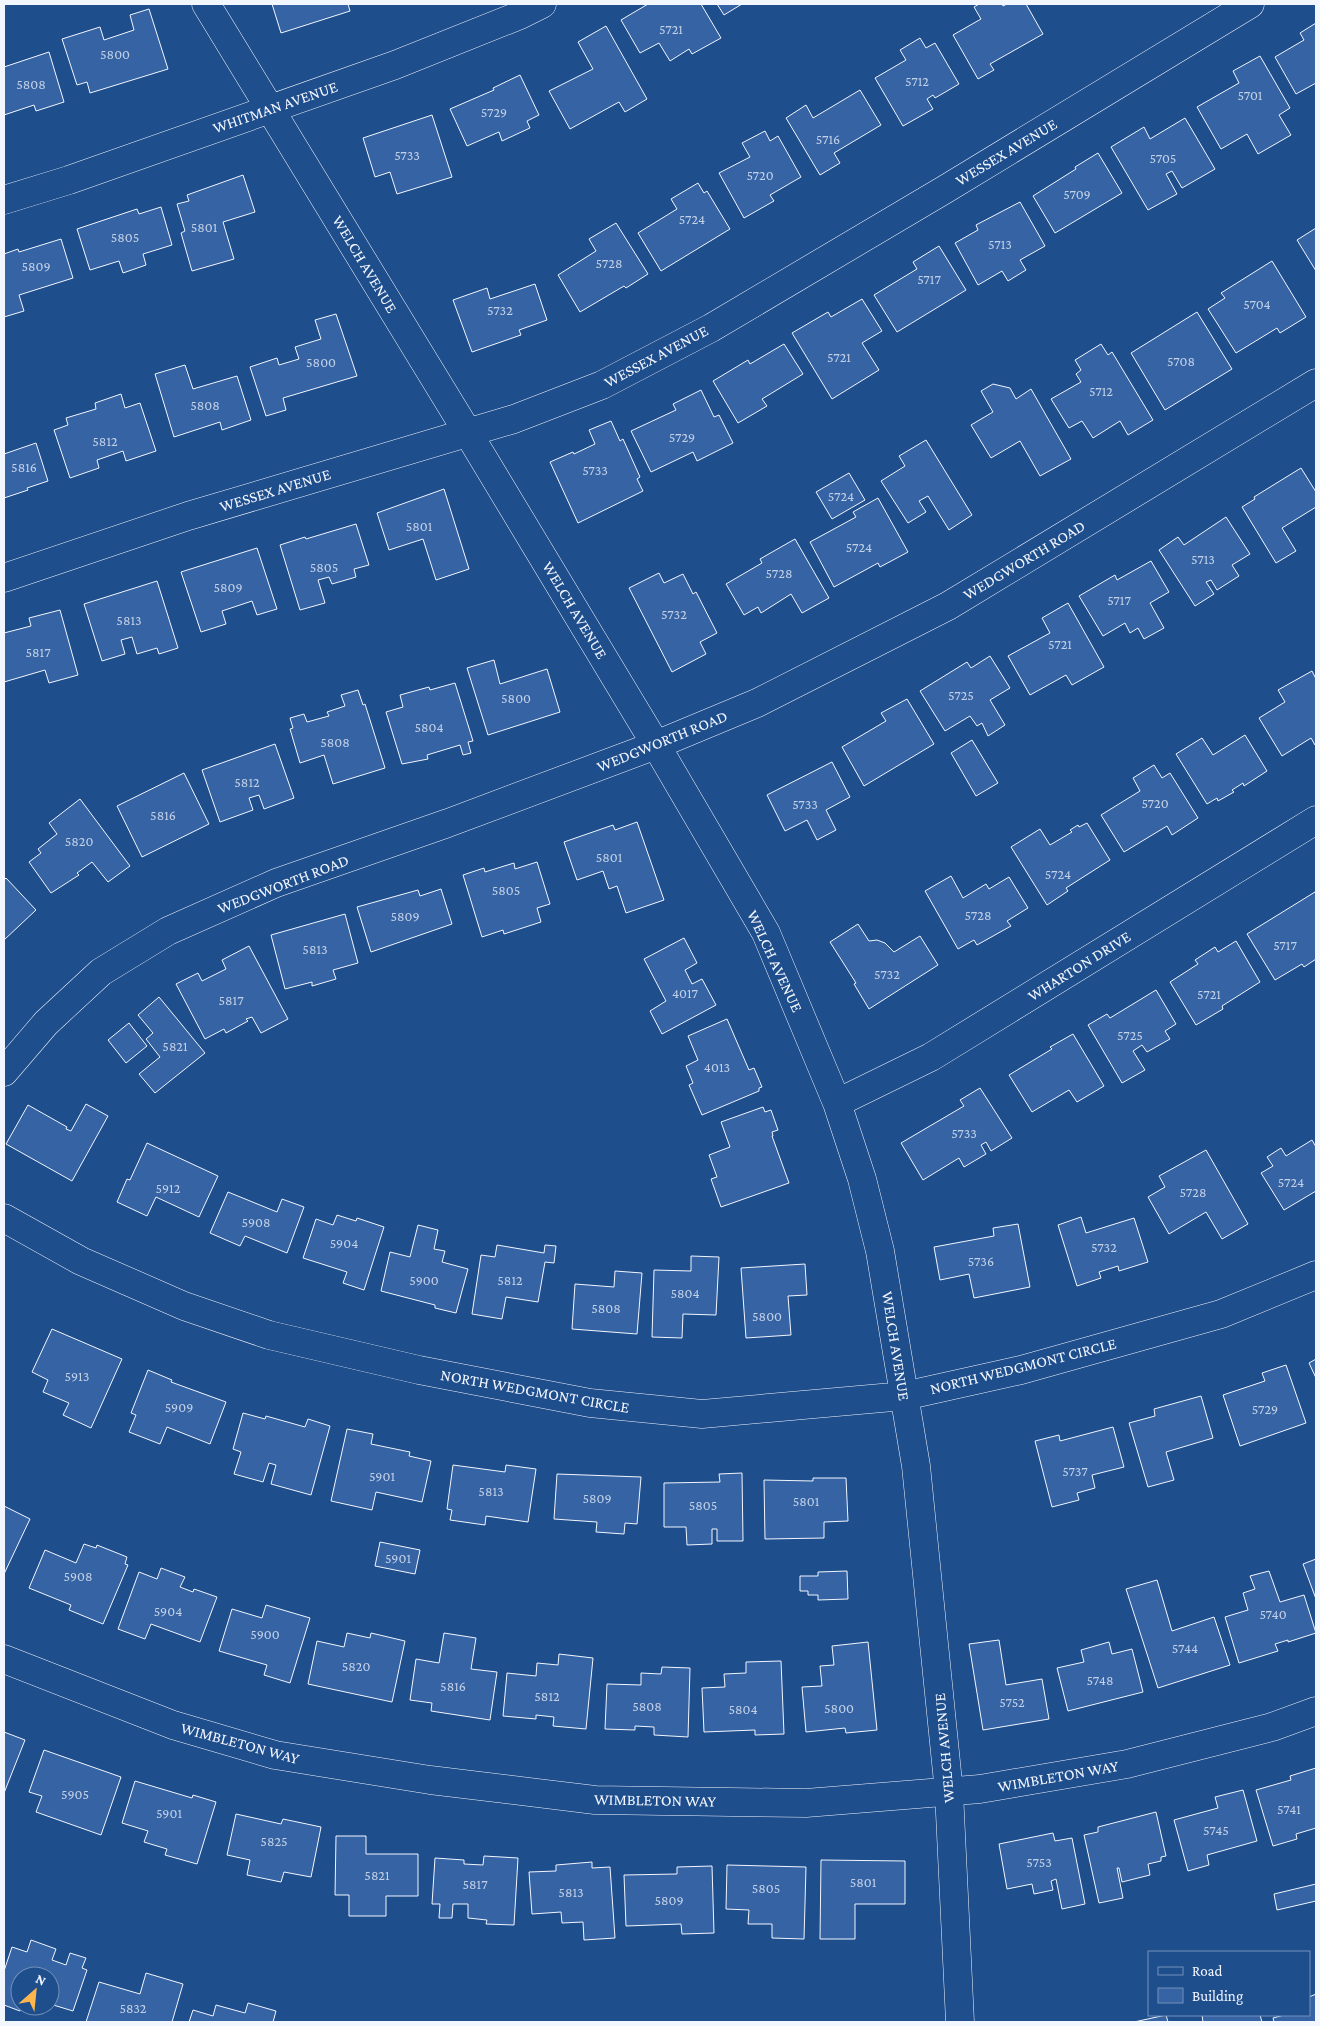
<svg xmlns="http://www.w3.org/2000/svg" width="1320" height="2026" font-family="'Crimson Pro',serif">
<rect width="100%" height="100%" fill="#1f4e8c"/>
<path fill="#3563a3" stroke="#f2f6ff" d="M272 4H348L350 11 281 33Z
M648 4H701L721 38 692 54 689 49 670 61 659 43 640 53 621 20Z
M717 4H742L724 15Z
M979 4H1002L1003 6 1007 4H1026L1043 34 990 64 994 70 978 79 953 35 981 19 974 7Z
M149 9 168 69 90 93 87 82 77 85 62 39 100 27 104 40 134 30 130 15Z
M1316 23V83L1296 94 1275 57 1304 40 1300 33Z
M606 26 647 99 625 112 619 102 570 129 549 91 593 69 578 42Z
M920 38 926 48 935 43 959 84 935 98 933 95 927 99 933 109 903 126 875 78 906 60 900 50Z
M49 52 64 102 36 111 34 105 4 115V67Z
M1260 56 1290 108 1279 115 1291 135 1258 154 1247 134 1221 149 1197 107 1239 83 1233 71Z
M520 75 539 115 527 121 530 128 502 141 499 132 467 146 450 109 494 90 493 88Z
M860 90 881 125 834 153 840 163 820 175 786 118 806 105 813 118Z
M432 115 452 177 397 194 390 172 375 177 363 138Z
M1185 118 1215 169 1182 188 1172 171 1166 174 1177 194 1148 210 1111 147 1144 127 1150 139Z
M765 131 770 141 778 136 801 177 770 195 774 201 744 218 719 173 750 157 742 143Z
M1098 153 1122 193 1055 233 1033 196 1076 169 1075 167Z
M243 175 255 212 223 222 234 259 192 271 181 233 185 231 177 204 189 201 187 195Z
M698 183 704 193 707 191 730 229 661 271 638 233 677 209 671 199Z
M1020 202 1045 246 1020 260 1026 270 1008 281 1002 271 978 285 955 243 978 230 976 225Z
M161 207 172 245 143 254 146 265 123 273 119 261 90 270 77 229 137 209 139 214Z
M616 223 648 274 626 288 624 286 580 312 558 275 596 251 589 239Z
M1316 228V271L1297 240Z
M61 239 73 278 19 295 24 311 4 317V254L18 249 19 252Z
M939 246 966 290 897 332 874 295 917 269 913 262Z
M1272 261 1306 317 1280 333 1277 328 1236 353 1208 309 1225 298 1221 293Z
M535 284 547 320 519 330 521 335 472 352 453 300 487 288 490 299Z
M862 299 882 331 862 343 879 370 832 399 792 333 828 312 831 317Z
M1197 312 1232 369 1165 410 1131 353Z
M336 314 357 376 283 398 286 410 266 416 250 367 277 358 279 365 299 359 295 347 321 339 315 320Z
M784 344 803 374 762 399 767 406 738 423 713 381 748 360 750 364Z
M1101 344 1108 355 1112 352 1153 420 1128 435 1120 421 1093 438 1082 421 1069 428 1051 399 1081 382 1076 374 1081 370 1075 360Z
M185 365 193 389 237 376 251 420 222 430 220 422 174 437 155 374Z
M993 384 1010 388 1016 399 1031 389 1071 459 1040 476 1020 441 991 458 971 425 993 412 981 391Z
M701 390 714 417 719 415 733 443 697 461 693 452 651 472 631 431 676 410 673 404Z
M121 394 125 408 140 403 156 451 126 461 123 451 97 460 99 468 70 478 54 430 68 425 66 418 96 409 95 403Z
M611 421 620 441 623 439 640 477 637 479 643 491 578 523 550 462 573 452 574 454 595 444 589 430Z
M926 440 972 515 949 530 928 496 919 501 926 512 908 523 881 481 905 466 899 456Z
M36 443 48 481 27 488 28 490 4 498V454Z
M1301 468 1316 492V507L1282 528 1296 551 1276 563 1242 507 1255 499 1254 497Z
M849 473 865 500 832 519 816 492Z
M444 489 469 569 436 580 423 539 389 550 377 513Z
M878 498 908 552 880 567 878 563 834 587 810 542 856 517 853 512Z
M1226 517 1250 554 1232 565 1239 576 1217 590 1211 580 1206 582 1214 594 1195 606 1159 550 1178 537 1184 545Z
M356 524 369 565 354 569 356 577 332 584 329 577 318 580 325 603 300 610 280 545 305 537 306 539Z
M795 539 829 598 802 613 791 594 761 613 758 607 744 615 726 584 762 563 760 559Z
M257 548 277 609 257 615 252 601 222 611 226 624 201 632 181 572Z
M1151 561 1169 592 1150 603 1164 628 1144 639 1138 628 1130 633 1125 623 1103 636 1079 596 1115 575 1117 580Z
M659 573 664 583 683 574 693 594 696 592 717 633 700 642 706 654 672 672 629 588Z
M157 581 178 648 159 654 157 648 137 654 132 637 121 640 125 654 102 661 84 604Z
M1068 603 1104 667 1072 685 1066 675 1030 695 1008 656 1050 633 1042 618Z
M60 610 78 675 49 683 45 670 4 682V633L31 626 29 618Z
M990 656 1010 688 990 700 1005 725 988 736 982 723 977 726 970 716 945 731 920 691 967 662 971 668Z
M494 660 500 684 547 669 560 712 488 735 467 668Z
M1312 671 1316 679V744L1315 745 1311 738 1282 756 1259 718 1285 702 1278 690Z
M455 683 473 741 468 742 471 753 463 755 460 745 427 755 428 759 402 764 386 712 403 707 400 695 429 687 430 690Z
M358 690 363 705 365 704 385 768 333 784 324 755 300 763 290 729 293 728 290 718 304 714 307 722 329 716 327 712 345 706 341 695Z
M907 699 934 744 864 786 842 747 886 721 881 713Z
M1245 735 1267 771 1244 786 1243 783 1232 790 1234 792 1218 801 1217 798 1207 804 1176 754 1202 738 1213 755Z
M972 740 998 783 976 796 951 753Z
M275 744 294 798 264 809 259 795 249 798 253 810 220 822 202 770Z
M832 762 850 797 826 810 836 830 817 840 807 820 785 831 767 795Z
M1154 765 1162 778 1170 773 1198 818 1172 835 1167 826 1124 852 1101 815 1140 791 1133 778Z
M184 773 209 824 142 857 117 806Z
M80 799 130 866 108 882 92 862 77 873 79 875 51 893 29 862 41 853 38 849 57 834 49 823Z
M637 822 664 900 626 913 617 886 609 889 603 871 577 880 564 842 613 825 615 830Z
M1087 823 1110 860 1066 888 1068 891 1047 905 1011 847 1040 829 1050 845 1072 832 1070 830 1078 825 1079 827Z
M537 862 550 904 537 908 541 922 504 934 503 930 482 937 463 875 484 868 485 872 514 863 515 869Z
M951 876 963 898 986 884 989 889 1009 877 1028 908 1007 921 1011 926 977 945 974 940 958 949 925 891Z
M6 878 36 910 4 940V880Z
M441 889 452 924 371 952 357 907 418 890 420 896Z
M1315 892 1316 894V959L1304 967 1302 964 1275 980 1247 934Z
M345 914 358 963 333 970 336 979 312 986V982L285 989 271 935Z
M858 924 869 941 877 940 885 943 894 952 920 936 938 965 869 1009 854 984 856 983 830 942Z
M684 938 697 963 685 970 692 984 702 979 716 1005 662 1034 650 1011 666 1001 644 959Z
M1236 941 1260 982 1222 1006 1223 1009 1196 1025 1170 982 1198 964 1195 960 1215 947 1218 952Z
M249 946 288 1019 261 1033 252 1017 246 1019 248 1021 226 1033 224 1029 205 1039 176 984 198 973 202 981 226 969 222 960Z
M1156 990 1176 1024 1165 1031 1170 1039 1147 1052 1142 1045 1133 1051 1145 1070 1122 1083 1088 1025 1107 1014 1110 1018Z
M159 997 205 1053 155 1093 139 1074 160 1057 146 1039 153 1033 138 1015Z
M727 1019 749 1070 754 1068 762 1087 759 1088V1091L702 1115 689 1085 693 1083 686 1066 698 1060 688 1036Z
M129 1023 147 1046 126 1063 108 1040Z
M1073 1034 1104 1086 1077 1102 1069 1090 1032 1112 1009 1075 1052 1049 1050 1047Z
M980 1088 1012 1138 991 1151 986 1142 981 1145 986 1154 964 1167 959 1158 923 1180 901 1143 964 1106 960 1100Z
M86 1104 108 1116 72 1181 6 1144 28 1105 67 1127 66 1129 71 1131Z
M763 1107 765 1112 771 1110 778 1130 772 1132 773 1136H772L789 1183 721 1207 711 1179 717 1177 709 1155 730 1147 721 1122Z
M1312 1140 1316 1147V1191L1284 1210 1261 1173 1273 1166 1267 1157 1281 1148 1286 1156Z
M147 1143 218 1176 199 1217 156 1197 147 1216 117 1202 127 1179 130 1180Z
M1206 1150 1248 1224 1222 1239 1206 1212 1169 1234 1148 1197 1165 1187 1159 1176Z
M228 1192 277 1212 282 1199 304 1207 287 1253 245 1236 240 1246 210 1233Z
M337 1215 356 1221 357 1218 384 1227 364 1290 343 1283 347 1272 303 1258 316 1219 333 1225Z
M1081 1217 1086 1233 1134 1218 1148 1262 1119 1271 1118 1266 1099 1272 1101 1278 1077 1286 1058 1225Z
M1018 1224 1030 1287 974 1298 969 1274 940 1280 934 1247 994 1236 993 1228Z
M418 1225 438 1230 434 1249 445 1251 442 1262 468 1269 456 1313 435 1308V1305L381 1291 390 1252 410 1257Z
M497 1245 544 1253 545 1245 556 1246 554 1263 545 1262 538 1302 506 1297 502 1319 472 1314 481 1255 495 1257Z
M691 1256 719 1257 716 1315 683 1314 682 1338 652 1337 654 1270 691 1271Z
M805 1264 807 1295 788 1296 791 1335 746 1338 741 1268Z
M615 1271 642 1273 637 1334 572 1329 575 1284 614 1287Z
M52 1329 122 1359 91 1428 63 1415 69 1403 43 1392 48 1380 32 1372Z
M1316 1359V1378L1309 1363Z
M1286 1365 1306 1423 1240 1446 1223 1395 1265 1381 1262 1373Z
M148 1370 172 1380 171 1382 226 1402 210 1444 167 1427 160 1444 129 1432 136 1415 131 1413Z
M1201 1396 1213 1438 1166 1452 1174 1480 1148 1487 1129 1423 1155 1416 1154 1409Z
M243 1413 265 1419 266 1416 305 1427 308 1419 330 1426 311 1495 271 1484 276 1465 269 1463 263 1482 234 1474 241 1452 233 1449Z
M1113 1427 1124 1467 1092 1475 1095 1488 1077 1493 1079 1500 1052 1507 1035 1441 1059 1435 1060 1441Z
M347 1429 373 1434 371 1444 410 1452 409 1456 431 1461 422 1502 376 1492 372 1510 331 1501Z
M453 1465 505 1472 506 1465 536 1469 528 1522 486 1516 485 1525 450 1520 452 1510 447 1509Z
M742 1473 743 1541H717V1529H712V1544L687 1545 686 1527H664V1483L720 1482 719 1474Z
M557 1474 641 1477 637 1524 625 1523 624 1534 596 1532 597 1522 554 1519Z
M813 1478H846L848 1521 824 1522V1538L765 1539 764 1480 813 1481Z
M4 1506 30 1519 4 1574Z
M380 1542 420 1550 415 1574 375 1566Z
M84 1544 96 1548 97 1545 127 1557 125 1564 128 1565 103 1624 69 1610 71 1605 29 1588 45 1550 76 1563Z
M1316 1559V1599L1303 1564Z
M161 1568 185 1577 180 1587 193 1592 194 1589 217 1597 200 1642 151 1624 145 1639 118 1629 139 1572 157 1579Z
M847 1571 848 1599 818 1600V1595H808V1591H800V1576H818V1572Z
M1269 1571 1280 1602 1304 1595 1316 1633 1288 1642V1640L1275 1644 1278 1651 1239 1663 1225 1617 1248 1610 1243 1593 1255 1589 1250 1576Z
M1157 1580 1172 1631 1214 1617 1230 1665 1158 1688 1126 1589Z
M266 1605 310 1618 290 1683 264 1675 267 1665 219 1651 232 1609 262 1618Z
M347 1633 370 1638 371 1633 405 1641 392 1702 308 1684 317 1641 344 1647Z
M444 1633 476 1638 471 1669 497 1672 490 1720 431 1711 432 1703 410 1700 416 1659 439 1663Z
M999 1640 1006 1685 1042 1679 1049 1719 983 1730 969 1644Z
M868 1642 877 1730 846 1733 845 1728 806 1732 802 1687 822 1686 820 1666 834 1665 832 1646Z
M1109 1642 1112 1654 1132 1649 1143 1692 1068 1711 1057 1668 1084 1662 1081 1650Z
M559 1654 593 1658 586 1729 553 1726 554 1717 536 1715V1719L503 1716 507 1673 536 1676 537 1663 558 1665Z
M781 1661 784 1734 755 1735V1730L704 1732 702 1688 725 1687 724 1674 746 1673V1662Z
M662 1667 690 1668 688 1737 654 1735V1727L635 1726V1730L605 1729 607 1684 641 1685V1673L661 1674Z
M4 1732 25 1740 4 1793Z
M44 1750 121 1777 101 1835 36 1812 42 1796 29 1792Z
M1316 1768V1828L1296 1834 1297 1839 1273 1846 1256 1790 1291 1780 1290 1776Z
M135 1781 192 1798 193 1795 216 1802 197 1864 165 1855 167 1849 144 1842 148 1831 122 1823Z
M1243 1790 1257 1841 1207 1855 1209 1865 1188 1871 1174 1820 1218 1808 1215 1797Z
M1156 1812 1166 1856 1161 1857V1861L1148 1864 1150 1875 1122 1882 1119 1868H1117L1123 1898 1099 1903 1084 1835 1098 1832V1827Z
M236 1814 281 1824 283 1819 321 1827 311 1877 284 1872 281 1882 247 1875 250 1860 227 1855Z
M1053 1833 1055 1841 1072 1838 1085 1904 1062 1909 1056 1879 1051 1881 1053 1890 1034 1894 1032 1884 1007 1889 999 1844Z
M336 1836H366V1854H418V1896H386V1916H349V1895H335Z
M484 1856 518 1858 514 1925 486 1924 487 1920 468 1918V1904H453L452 1918H439L440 1904H432L435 1858 464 1860V1864L483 1865Z
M821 1860 905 1861V1904H855V1939H820Z
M592 1862V1868L610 1867 615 1938 584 1940 583 1922 562 1923 561 1912 532 1914 529 1872 556 1871V1865Z
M727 1865 806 1867 804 1939 772 1938V1924H748L749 1910 726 1909Z
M712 1866 714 1933 682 1934 681 1924 626 1926 624 1875 677 1874V1867Z
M1316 1884V1901L1277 1910 1274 1894Z
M31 1940 56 1949 52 1960 66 1965 70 1953 86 1958 82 1968 87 1970 73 2011 50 2004V1976H20V2006H22L20 2011 4 2005V1971L12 1947 27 1952Z
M146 1973 183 1984 172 2022H86L99 1982 140 1994Z
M1316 1994V2022H1274L1273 2018 1284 2015H1309V1997Z
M248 2003 276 2011 273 2022H189L193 2010 213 2016 216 2005 245 2013Z
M1166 2015 1168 2022H1134Z
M1202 2015H1260L1262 2022H1203Z"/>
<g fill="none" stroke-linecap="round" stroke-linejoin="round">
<g stroke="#f2f6ff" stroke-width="29">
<path id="minor" d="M206 4 468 433 656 745 766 933 837 1103 862 1179 880 1251 916 1466 949 1792 960 2022
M4 200 69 180 395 65 520 15 542 4
M4 578 188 516 514 419 602 385 711 328 944 190 1250 4
M4 1072 46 1023 101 972 168 931 276 883 448 823 656 745 757 703 948 606 1316 383
M837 1103 931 1057 1316 820
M4 1218 81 1261 184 1306 269 1335 419 1370 590 1403 702 1414 904 1396 1021 1370 1221 1314 1316 1275
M4 1659 173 1725 275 1755 430 1780 595 1800 806 1803 980 1789 1127 1764 1272 1727 1316 1711"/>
</g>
<use href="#minor" stroke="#1f4e8c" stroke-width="28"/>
</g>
<g text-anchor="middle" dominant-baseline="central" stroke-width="4" stroke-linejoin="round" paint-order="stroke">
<g font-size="14" fill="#c3d1e8">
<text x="671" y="29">5721</text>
<text x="115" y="54">5800</text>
<text x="917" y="81">5712</text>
<text x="31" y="84">5808</text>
<text x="1250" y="95">5701</text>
<text x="494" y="112">5729</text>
<text x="828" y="139">5716</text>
<text x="407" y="155">5733</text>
<text x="1163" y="158">5705</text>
<text x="760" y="175">5720</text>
<text x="1077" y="194">5709</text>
<text x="692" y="219">5724</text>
<text x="204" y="227">5801</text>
<text x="125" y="237">5805</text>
<text x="1000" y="244">5713</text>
<text x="609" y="263">5728</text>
<text x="36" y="266">5809</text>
<text x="929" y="279">5717</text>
<text x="1257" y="304">5704</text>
<text x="500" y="310">5732</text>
<text x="839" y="357">5721</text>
<text x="1181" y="361">5708</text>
<text x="321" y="362">5800</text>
<text x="1101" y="391">5712</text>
<text x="205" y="405">5808</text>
<text x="682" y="437">5729</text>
<text x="105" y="441">5812</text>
<text x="24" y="467">5816</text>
<text x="595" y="470">5733</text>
<text x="841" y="496">5724</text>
<text x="419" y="526">5801</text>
<text x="859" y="547">5724</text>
<text x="1203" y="559">5713</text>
<text x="324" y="567">5805</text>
<text x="779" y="573">5728</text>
<text x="228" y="587">5809</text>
<text x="1119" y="600">5717</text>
<text x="674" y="614">5732</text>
<text x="129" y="620">5813</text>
<text x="1060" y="644">5721</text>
<text x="38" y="652">5817</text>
<text x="961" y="695">5725</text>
<text x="516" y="698">5800</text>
<text x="429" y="727">5804</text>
<text x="335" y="742">5808</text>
<text x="247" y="782">5812</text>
<text x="1155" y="803">5720</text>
<text x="805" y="804">5733</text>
<text x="163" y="815">5816</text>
<text x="79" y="841">5820</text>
<text x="609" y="857">5801</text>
<text x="1058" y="874">5724</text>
<text x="506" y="890">5805</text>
<text x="978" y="915">5728</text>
<text x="405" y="916">5809</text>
<text x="1285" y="945">5717</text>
<text x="315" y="949">5813</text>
<text x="887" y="974">5732</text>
<text x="685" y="993">4017</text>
<text x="1209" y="994">5721</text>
<text x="231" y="1000">5817</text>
<text x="1130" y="1035">5725</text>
<text x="175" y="1046">5821</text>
<text x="717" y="1067">4013</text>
<text x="964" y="1133">5733</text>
<text x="1291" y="1182">5724</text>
<text x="168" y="1188">5912</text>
<text x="1193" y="1192">5728</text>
<text x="256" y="1222">5908</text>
<text x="344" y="1243">5904</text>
<text x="1104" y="1247">5732</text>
<text x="981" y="1261">5736</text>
<text x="424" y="1280">5900</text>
<text x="510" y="1280">5812</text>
<text x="685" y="1293">5804</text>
<text x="606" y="1308">5808</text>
<text x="767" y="1316">5800</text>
<text x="77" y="1376">5913</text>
<text x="179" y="1407">5909</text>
<text x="1265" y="1409">5729</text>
<text x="1075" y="1471">5737</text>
<text x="382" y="1476">5901</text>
<text x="491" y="1491">5813</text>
<text x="597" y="1498">5809</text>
<text x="806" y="1501">5801</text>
<text x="703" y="1505">5805</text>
<text x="398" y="1558">5901</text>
<text x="78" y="1576">5908</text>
<text x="168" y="1611">5904</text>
<text x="1273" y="1614">5740</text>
<text x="265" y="1634">5900</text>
<text x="1185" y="1648">5744</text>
<text x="356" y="1666">5820</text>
<text x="1100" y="1680">5748</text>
<text x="453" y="1686">5816</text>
<text x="547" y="1696">5812</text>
<text x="1012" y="1702">5752</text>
<text x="647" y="1706">5808</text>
<text x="839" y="1708">5800</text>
<text x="743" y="1709">5804</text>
<text x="75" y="1794">5905</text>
<text x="1289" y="1809">5741</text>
<text x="169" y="1813">5901</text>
<text x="1216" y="1830">5745</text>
<text x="274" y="1841">5825</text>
<text x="1039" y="1862">5753</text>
<text x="377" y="1875">5821</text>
<text x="863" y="1882">5801</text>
<text x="475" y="1884">5817</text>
<text x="766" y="1888">5805</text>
<text x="571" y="1892">5813</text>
<text x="669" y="1900">5809</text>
<text x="133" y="2008">5832</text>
</g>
<g font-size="16" fill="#f2f6ff" stroke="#1f4e8c">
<text transform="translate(275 107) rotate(-19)">WHITMAN AVENUE</text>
<text transform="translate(1006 152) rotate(-31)">WESSEX AVENUE</text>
<text transform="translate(365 264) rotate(59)">WELCH AVENUE</text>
<text transform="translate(656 356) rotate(-28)">WESSEX AVENUE</text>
<text transform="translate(275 490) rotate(-17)">WESSEX AVENUE</text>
<text transform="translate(1024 560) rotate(-31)">WEDGWORTH ROAD</text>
<text transform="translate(575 610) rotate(59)">WELCH AVENUE</text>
<text transform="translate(662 741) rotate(-22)">WEDGWORTH ROAD</text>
<text transform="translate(283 884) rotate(-21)">WEDGWORTH ROAD</text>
<text transform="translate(775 961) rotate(65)">WELCH AVENUE</text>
<text transform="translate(1079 966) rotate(-32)">WHARTON DRIVE</text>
<text transform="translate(896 1346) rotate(81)">WELCH AVENUE</text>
<text transform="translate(1023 1366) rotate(-14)">NORTH WEDGMONT CIRCLE</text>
<text transform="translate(535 1391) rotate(10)">NORTH WEDGMONT CIRCLE</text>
<text transform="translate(240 1743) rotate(15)">WIMBLETON WAY</text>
<text transform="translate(944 1748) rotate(-95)">WELCH AVENUE</text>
<text transform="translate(1058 1776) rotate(-10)">WIMBLETON WAY</text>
<text transform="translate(655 1800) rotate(1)">WIMBLETON WAY</text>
</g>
</g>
<rect width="1320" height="2026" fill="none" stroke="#f2f6ff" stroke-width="10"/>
<rect x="1148" y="1951" width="162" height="65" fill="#1f4e8c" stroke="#7391ba"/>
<rect x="1158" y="1967" width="25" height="8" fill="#1f4e8c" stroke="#7391ba"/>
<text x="1192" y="1976" font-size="15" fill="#f2f6ff">Road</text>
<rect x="1158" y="1988" width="25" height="15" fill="#3563a3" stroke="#7391ba"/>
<text x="1192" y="2001" font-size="15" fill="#f2f6ff">Building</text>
<g transform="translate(35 1991) rotate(27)"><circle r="24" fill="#1f4e8c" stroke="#7391ba"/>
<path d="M0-4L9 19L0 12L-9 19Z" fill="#ffb74d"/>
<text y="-8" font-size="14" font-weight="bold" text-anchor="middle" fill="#f2f6ff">N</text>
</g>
</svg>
